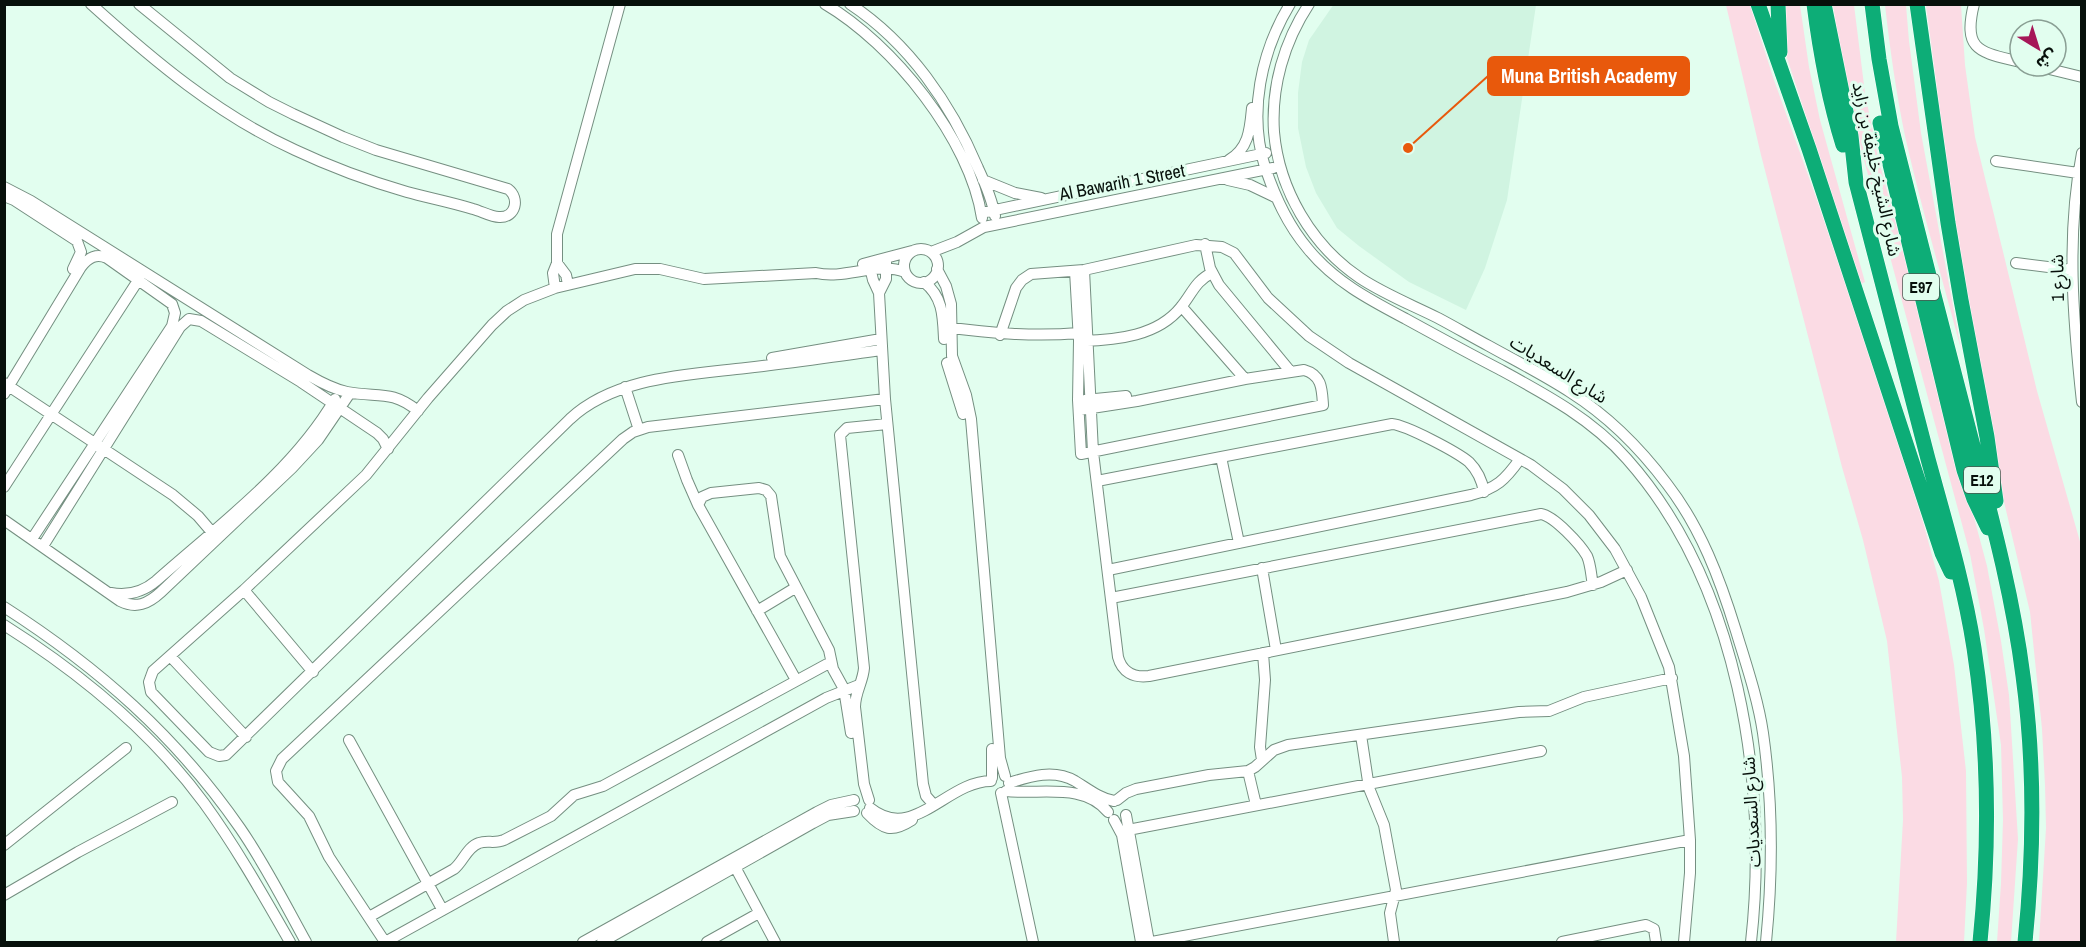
<svg xmlns="http://www.w3.org/2000/svg" width="2086" height="947" font-family="'Archivo Narrow','Noto Sans Arabic',sans-serif">
<rect width="100%" height="100%" fill="#e2feef"/>
<path fill="#d0f4e1" d="M1334 4 1536 5 1507 200 1485 268 1466 310 1409 282 1359 246 1337 228 1316 193 1306 167 1298 128V93L1302 62 1309 40Z"/>
<path fill="#fbdbe4" d="M1726 5H1750L1774 80 1817 200 1880 385 1923 522 1939 581 1954 665 1966 771 1967 883 1964 942H1896L1903 820 1902 777 1887 641 1863 540 1842 467 1761 155Z
M1786 5H1800L1809 67 1820 120 1865 282 1861 284 1787 58C1784 40 1782 22 1786 5Z
M1833 5H1854L1865 93 1878 157 1976 525 1987 566 2001 641 2009 695 2018 839 2011 942H1997L2001 883 2003 820 2001 745 1984 629 1970 554 1864 160 1844 75Z
M1885 5H1906L1909 41 1921 133 1961 349C1942 278 1921 207 1905 136 1896 92 1890 49 1885 5Z
M1926 5H1961L1965 65 1975 137 2037 391 2081 545V942H2039L2046 828 2045 785 2042 729 2030 612 2001 489 1979 378 1942 136 1937 88Z"/>
<g fill="none" stroke-linecap="round" stroke-linejoin="round">
<g stroke="#758f81" stroke-width="12">
<path id="minor" d="M91 4C153 60 218 115 295 150 331 167 369 181 407 192 429 198 451 202 473 209 481 211 491 217 499 217 516 218 520 198 508 189L376 150 343 137 293 114 269 102 230 78 139 4
M825 4C893 44 970 139 982 218
M850 4C909 43 951 104 978 168 985 183 992 199 995 216
M1290 4C1261 52 1248 113 1265 167 1275 197 1287 224 1308 249 1335 282 1370 300 1406 319 1437 336 1468 353 1499 369 1545 394 1592 419 1627 459 1738 584 1769 781 1751 942
M1309 4C1284 42 1271 87 1274 132 1279 189 1311 245 1360 278 1384 294 1412 305 1438 318 1455 327 1472 337 1489 346 1516 361 1544 375 1570 392 1608 416 1640 448 1667 484 1701 528 1720 579 1736 631 1746 664 1758 699 1763 733 1773 803 1773 872 1766 942
M1974 4C1962 52 1981 52 2020 62
M2037 66 2082 77
M2082 153C2066 235 2073 319 2082 402
M1229 160C1249 148 1250 129 1252 108
M1996 161 2078 173
M983 180 1015 193 1041 198
M1228 180 1250 185 1275 197
M4 187 31 201 308 375C320 382 333 389 347 392 377 398 391 389 418 411
M4 196 14 200 77 241 81 252 73 269
M981 213 1266 153
M1205 244 1210 268 1219 285 1290 371
M904 266a17 17 0 1 1 34 0a17 17 0 1 1-34 0Z
M931 252 957 242 984 227 1273 168
M869 263 873 280 879 293 885 399 923 784 926 796 934 805
M2016 263 2072 270
M863 264 912 251
M937 269 946 286 951 304 952 356 966 395 971 419 1000 758 1005 776
M1084 270 1093 452 1118 657C1122 672 1133 678 1149 676L1567 592 1601 582 1627 570
M1075 271 1079 341 1078 400 1081 454 1323 405C1322 389 1322 375 1304 370L1245 379 1137 401 1079 410
M924 282C943 297 943 316 944 339
M568 284 566 275 557 263V234L620 4
M555 288 553 273 557 263
M879 293 886 279V262
M1182 307 1245 379
M944 327C990 333 1033 337 1079 333
M1000 335 1016 288 1022 280 1031 274 1084 270 1196 245 1222 247 1234 253 1268 298 1309 336 1349 363 1531 465 1563 489 1589 515 1615 549 1641 597 1669 667 1684 756 1690 840V873L1684 942
M1082 341C1117 340 1158 336 1181 307 1192 294 1195 281 1212 273
M882 350C836 356 791 363 746 368 687 375 615 377 570 419L226 755 219 756 209 752 151 692 149 682 153 671 244 590 366 475 428 398 492 325 507 311 524 300 555 288 635 269H660L704 279 816 273C845 280 877 261 905 272
M772 358 881 339
M947 363 963 414
M4 383 173 495 198 516 216 537
M625 387 639 430
M4 394 81 267C88 258 96 253 107 258L172 304 175 313 172 326 32 539
M1085 400 1126 396
M678 455 687 480 698 505 796 680
M1221 457 1239 543
M1097 481 1392 424C1406 425 1457 452 1469 462 1477 470 1482 480 1484 492
M4 487 139 279
M698 505 702 497 711 493 759 488 766 490 771 496 780 556 829 650 833 669 844 689 851 733
M4 520 120 601C136 609 148 604 161 592L292 468 318 440 350 393
M43 546 180 327 189 319 201 321 301 382 377 433 383 439 388 449
M1262 568 1276 650
M1108 570 1471 495C1497 488 1505 480 1520 459
M244 590 313 672
M111 593C128 596 143 592 156 581 218 526 293 471 335 399
M1111 598 1541 514C1554 516 1580 544 1587 556 1591 565 1591 576 1593 585
M4 607C99 668 176 736 240 828 265 864 285 904 306 942
M757 611 795 588
M4 625C80 673 151 731 204 803 236 847 263 895 290 942
M170 656 246 737
M1361 735 1369 788 1384 825 1396 890 1390 913 1394 942
M349 740 442 909
M1262 760 1260 747 1265 680 1263 653
M1248 771 1256 805
M992 778V749
M1009 783C1031 776 1054 769 1075 781 1088 789 1099 798 1114 801
M1006 791C1040 795 1084 782 1108 812
M1001 793 1033 942
M869 800 864 784 855 707C855 692 863 682 864 668L840 435 847 428 887 424
M1117 800 1126 793 1136 789 1209 775 1248 771 1255 767 1274 750 1288 745 1519 712 1549 711 1584 697 1672 678
M870 808C913 843 947 781 991 781
M867 813C883 830 892 833 912 820
M1126 815 1149 942
M1114 820 1122 835 1141 942
M1128 830 1541 751
M4 845 126 748
M733 863 775 942
M4 895 78 852 172 802
M369 917 454 869C463 862 467 847 479 843 487 840 495 844 504 840L551 816 574 795 603 786 831 662
M385 942 329 857 309 816 278 782 276 771 282 759 623 439 633 432 648 427 885 399
M385 942 826 698 859 685
M583 942 817 812 831 805 854 800
M602 942 813 823 828 815 854 811
M707 942 759 913
M1152 942 1690 840
M1562 942 1646 925 1654 929 1656 942"/>
</g>
<g stroke="#fff" stroke-width="16">
<path id="highway" d="M1758 4 1809 149 1942 553 1951 572
M1778 4 1780 52
M1814 4C1820 52 1829 100 1843 145
M1824 4 1851 136 1856 182C1880 274 1904 366 1928 459 1945 521 1964 584 1974 648 1989 746 1990 844 1980 942
M1872 4 1879 59 1891 126C1917 231 1945 337 1972 442 1992 519 2013 597 2023 676 2035 764 2034 854 2025 942
M1917 4 1948 223 1961 300 1987 437 1996 501
M1880 123 1964 470 1974 499 1988 528"/>
</g>
<use href="#minor" stroke="#fff" stroke-width="10"/>
<use href="#highway" stroke="#0dad77" stroke-width="15"/>
</g>
<g text-anchor="middle" dominant-baseline="central" stroke-width="6" stroke-linejoin="round" paint-order="stroke">
<g fill="#e2feef" stroke="#49574f" stroke-width="1.5">
<rect x="1903" y="274" width="36" height="26" rx="4.5"/>
<rect x="1964" y="467" width="36" height="26" rx="4.5"/>
</g>
<g font-size="16" font-weight="bold" fill="#07100b">
<text x="1921" y="287">E97</text>
<text x="1982" y="480">E12</text>
</g>
<g font-size="18" fill="#07100b" stroke="#e2feef">
<text transform="translate(1877 169) rotate(78)">شارع الشيخ خليفة بن زايد</text>
<text transform="translate(1122 182) rotate(-11)">Al Bawarih 1 Street</text>
<text transform="translate(2057 278) rotate(-91)">شارع 1</text>
<text transform="translate(1559 369) rotate(32)">شارع السعديات</text>
<text transform="translate(1751 812) rotate(-93)">شارع السعديات</text>
</g>
</g>
<path fill="none" stroke="#e8590c" stroke-width="2" d="M1408 148L1488 76"/>
<circle fill="#e8590c" stroke="#e2feef" stroke-width="2" cx="1408" cy="148" r="6"/>
<rect fill="#e8590c" stroke="#e8590c" stroke-width="2" x="1488" y="57" width="201" height="38" rx="6"/>
<g font-size="20" text-anchor="middle" font-weight="bold" fill="#fff">
<text x="1589" y="83">Muna British Academy</text>
</g>
<rect width="2086" height="947" fill="none" stroke="#07100b" stroke-width="12"/>
<g transform="translate(2038 48) rotate(142)"><circle r="28" fill="#e2feef" stroke="#8a9f94" stroke-width="1.5"/>
<path d="M0-4.5L10 22L0 15L-10 22Z" fill="#a61758"/>
<text y="-9" font-size="16" font-weight="bold" text-anchor="middle" fill="#07100b">ش</text>
</g>
</svg>
